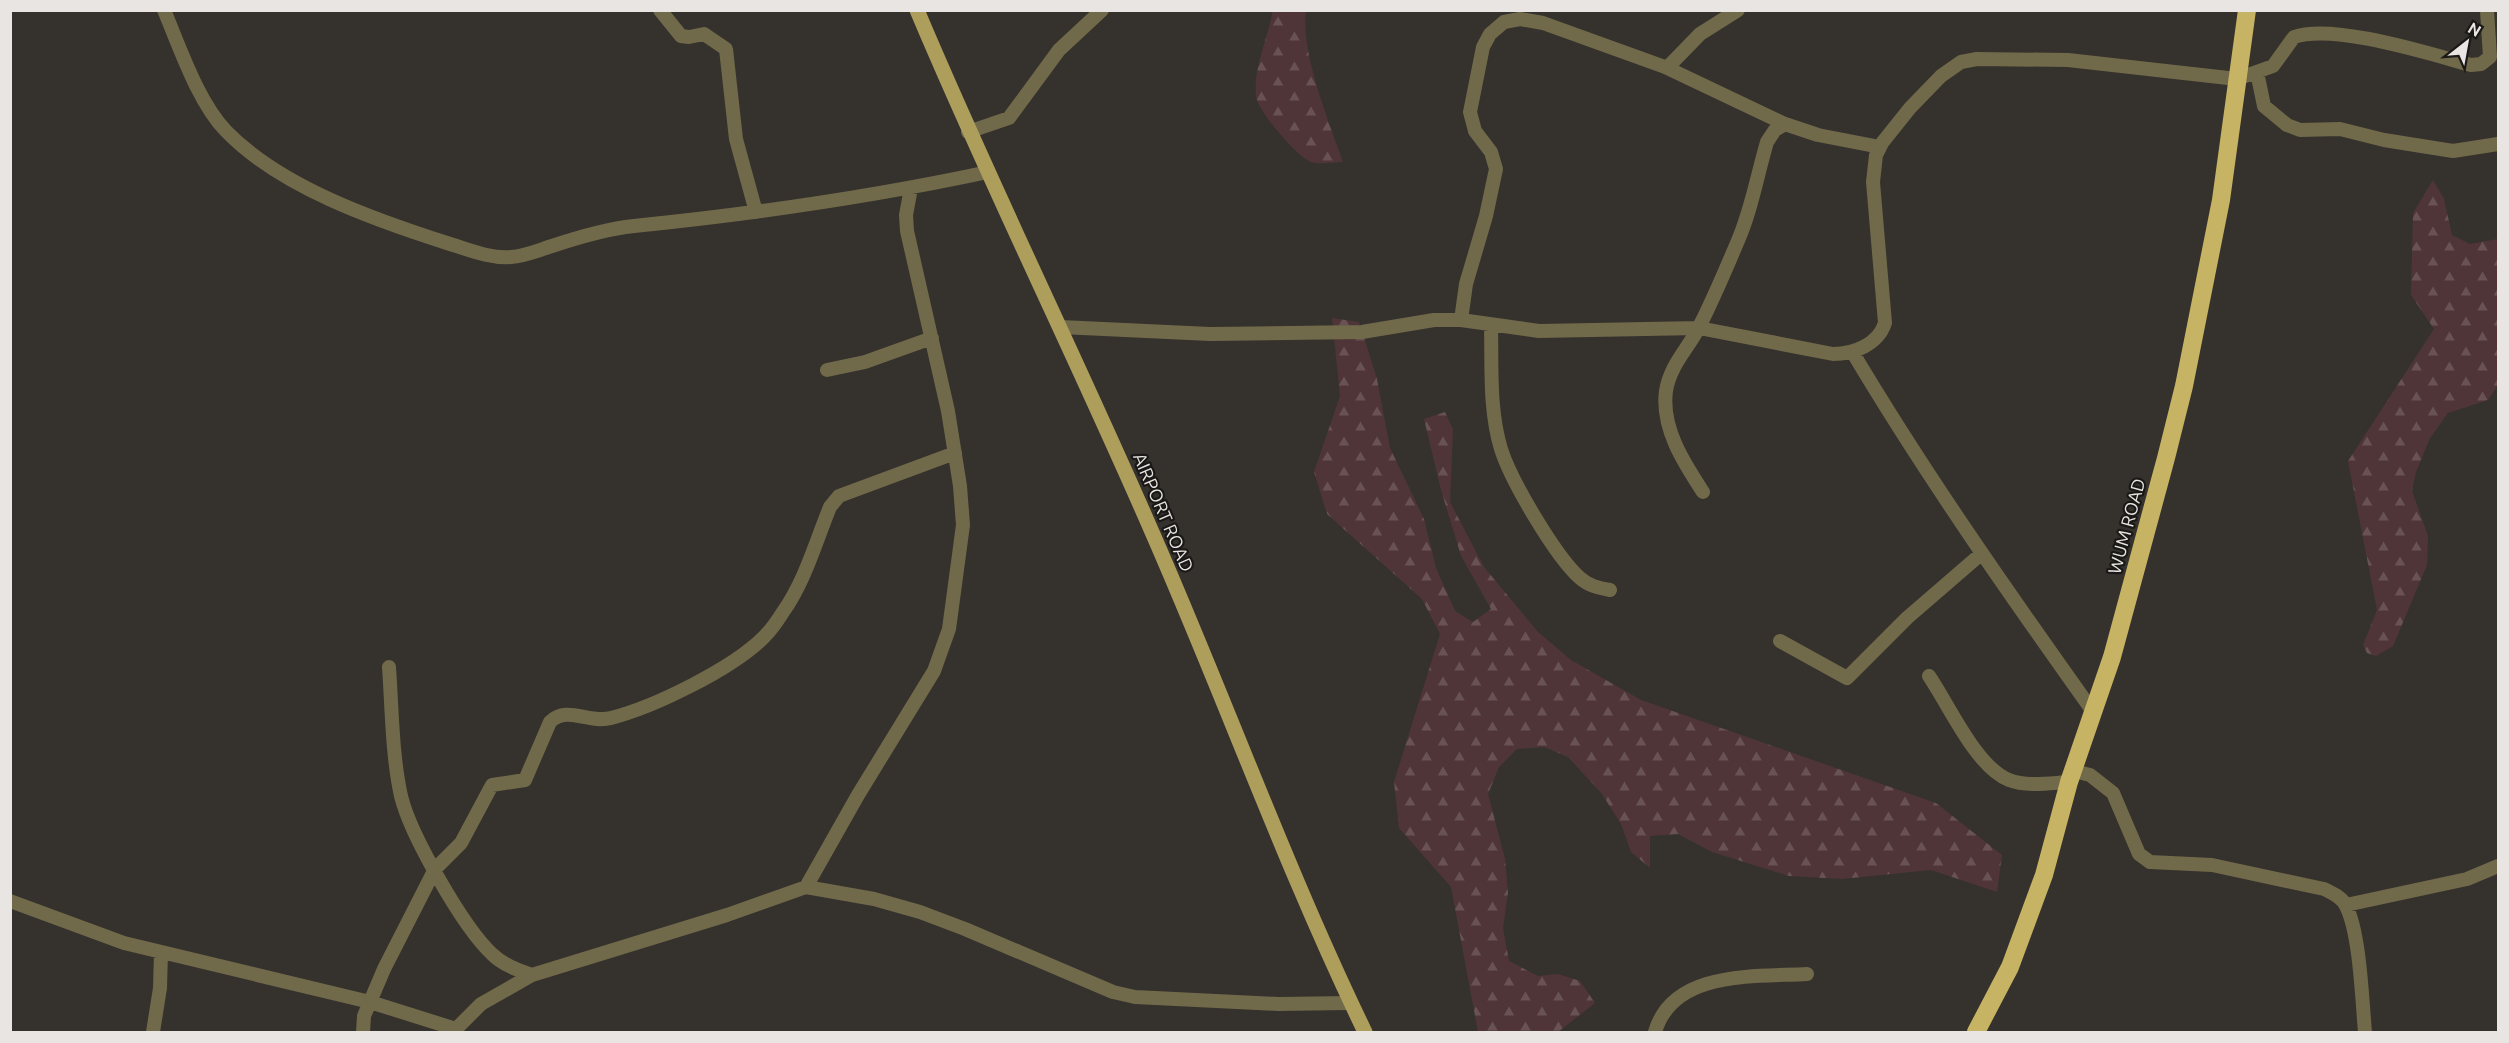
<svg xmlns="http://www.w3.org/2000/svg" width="2509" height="1043" font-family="Ubuntu,sans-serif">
<defs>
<pattern id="forest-firs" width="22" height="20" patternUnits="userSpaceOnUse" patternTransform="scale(1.5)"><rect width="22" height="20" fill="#4f3538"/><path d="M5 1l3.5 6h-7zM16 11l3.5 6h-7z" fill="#685254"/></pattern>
</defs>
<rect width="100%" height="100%" fill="#35312c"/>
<path fill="url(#forest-firs)" d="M1273 10 1306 11C1300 51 1329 122 1343 162 1334 162 1320 165 1311 162 1297 157 1257 110 1256 96 1253 68 1268 38 1273 10Z
M2433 180 2444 199 2452 235 2470 244 2498 239V385L2488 400 2448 413 2430 438 2416 472 2412 491 2428 536 2427 565 2393 646 2376 656 2367 653 2363 645 2377 610 2348 461 2434 329 2411 295 2413 213Z
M1332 318 1359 322 1377 379 1390 448 1424 519 1436 568 1455 611 1473 622 1491 609 1461 556 1441 490 1424 419 1445 412 1453 429 1450 502 1484 567 1538 632 1571 660 1641 700 1936 803 2002 855 1997 892 1931 870 1842 879 1789 876 1712 852 1678 834 1650 836V868L1631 852 1621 824 1602 794 1568 757 1544 747 1517 749 1499 767 1488 794 1505 859 1508 893 1503 928 1509 961 1538 976 1558 974 1580 981 1595 1003 1558 1032H1478L1451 887 1399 828 1394 782 1440 634 1422 599 1327 514 1314 472 1340 396Z"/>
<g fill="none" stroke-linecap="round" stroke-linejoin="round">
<path stroke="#70694a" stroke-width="14" d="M164 10C180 48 198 102 226 131 280 187 375 220 447 243 467 249 490 259 511 257 525 256 539 250 552 246 579 237 606 229 634 226 753 214 871 197 988 172
M660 10 681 36 689 37 704 34 726 49 736 139 756 212
M1667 68 1700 34 1738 10
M2257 72 2264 106 2287 125 2300 130 2340 129 2384 140 2453 151 2498 144
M968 132 1009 118 1059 50 1102 10
M1461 320 1466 284 1486 216 1496 169 1491 152 1475 131 1470 112 1483 47 1490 34 1504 22 1520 19 1543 23 1665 67 1785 124 1818 135 1880 147
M1491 326C1492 366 1489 410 1501 449 1511 481 1556 557 1580 578 1589 586 1599 588 1610 590
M1061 327 1210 334 1362 332 1434 320H1461L1539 331 1699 328 1833 354C1853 354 1878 345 1885 323L1873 182 1876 155 1882 143 1910 108 1941 76 1961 62 1977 59 2068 60 2237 79 2273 66 2294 37C2333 23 2430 54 2471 65L2481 64 2490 57 2487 10
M1853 353C1927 477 2010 595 2094 713
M827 370 865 362 932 338
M1703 492C1684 463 1661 428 1666 391 1670 365 1688 349 1699 327 1713 300 1725 271 1737 243 1751 212 1757 176 1767 142L1775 130 1785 124
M1780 641 1847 678 1907 618 1981 554
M389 667C392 709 392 755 401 796 410 834 463 927 492 954 503 965 518 970 532 975
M1929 676C1949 705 1976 767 2009 780 2027 787 2050 783 2069 782
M2074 771 2090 775 2113 793 2139 854 2150 862 2212 865 2324 889C2332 893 2342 897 2346 906 2360 933 2362 1000 2365 1032
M806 887 858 795 934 671 949 629 963 525 960 486 948 411 907 231 906 215 911 188
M10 901 124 943 370 1002 456 1029
M2346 905 2467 879 2498 866
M153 1032 160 988 161 952
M363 1032 364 1016 384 969 435 869 461 843 492 785 525 780 550 722C567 705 589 724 611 718 654 707 732 669 764 637 771 630 778 620 783 612 805 581 816 541 830 507L839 496 955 453
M453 1032 481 1004 532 975 727 915 806 887 874 899 920 912 965 929 1113 992 1135 997 1278 1004 1350 1003
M1655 1032C1673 970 1754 977 1807 974"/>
<path stroke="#ae9e5c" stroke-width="15" d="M917 10C991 186 1076 357 1152 532 1225 698 1286 869 1365 1032"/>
<path stroke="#c6b363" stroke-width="18" d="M1976 1032 2010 967 2044 875 2069 782 2112 657 2166 458 2184 386 2221 200 2247 10"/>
</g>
<g text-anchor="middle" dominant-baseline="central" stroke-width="4.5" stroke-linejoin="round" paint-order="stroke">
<g font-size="18" fill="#e8e5e2" stroke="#1b1917">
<text transform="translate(1164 512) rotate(67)">AIRPORT ROAD</text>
<text transform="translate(2126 526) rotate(-75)">WUM ROAD</text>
</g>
</g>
<rect width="2509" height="1043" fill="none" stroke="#e8e5e2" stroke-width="24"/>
<g transform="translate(2467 42) rotate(31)" stroke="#1b1917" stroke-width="4.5" paint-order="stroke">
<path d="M0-4.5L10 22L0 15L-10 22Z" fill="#e8e5e2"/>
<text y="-9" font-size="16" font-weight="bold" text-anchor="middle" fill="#e8e5e2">N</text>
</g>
</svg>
